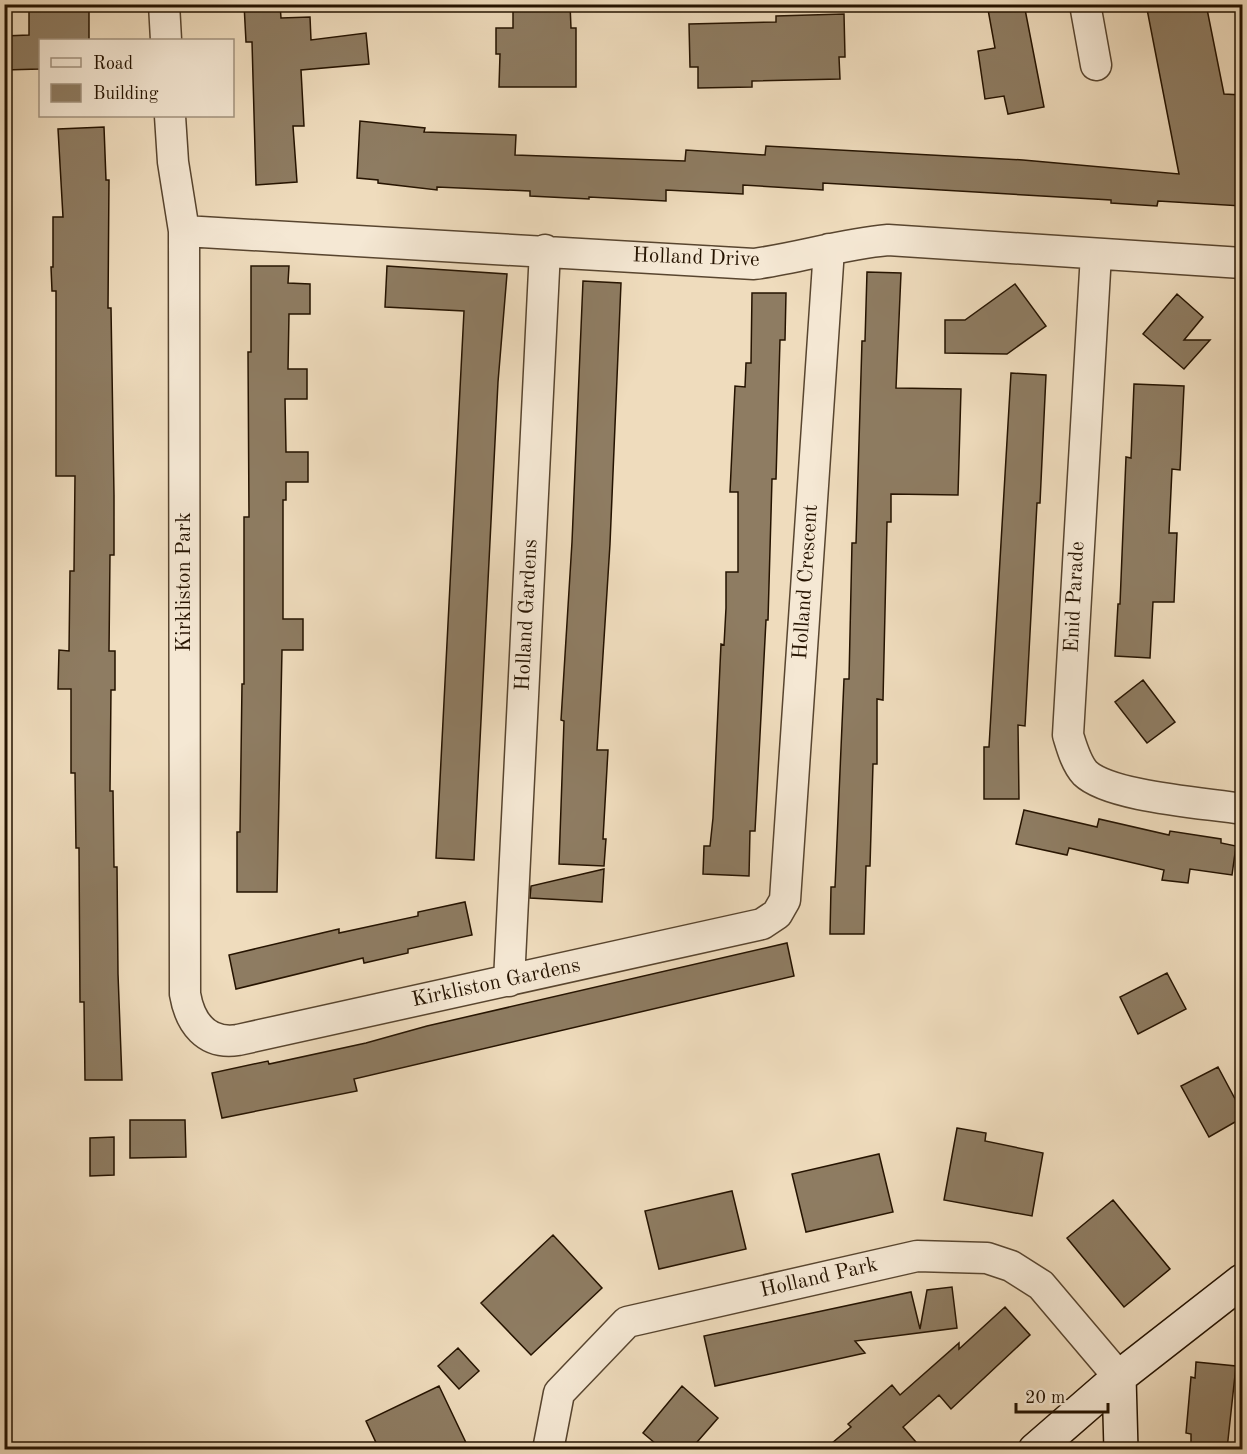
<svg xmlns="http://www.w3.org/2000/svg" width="1247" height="1454" font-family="'Old Standard TT',serif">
<rect width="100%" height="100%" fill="#efdcbd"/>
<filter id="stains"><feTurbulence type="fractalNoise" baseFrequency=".00333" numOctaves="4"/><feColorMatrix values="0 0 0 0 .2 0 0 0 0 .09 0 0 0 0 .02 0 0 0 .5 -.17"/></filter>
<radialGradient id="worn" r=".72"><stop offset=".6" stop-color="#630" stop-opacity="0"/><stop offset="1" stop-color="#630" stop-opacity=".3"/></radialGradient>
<path fill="#8e7c62" stroke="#251300" stroke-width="1.5" d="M29 4H89V40H40V69L4 70V36L29 35Z
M244 4H280L281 18 310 17 311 40 366 33 369 64 301 70 304 126H293L297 182 256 185 252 42H246Z
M513 4H570L571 28H576V87H499L500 54H496V28H513Z
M987 4H1024L1044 107 1008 114 1004 96 985 99 978 51 995 48Z
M1146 4H1206L1224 94 1242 95V206L1158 201 1157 206 1111 203V200L823 183V190L743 185V194L666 190V201L589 197V199L530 196V191L437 187V190L378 183V180L357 178 360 121 425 128 424 132 516 135 515 155 685 161 686 150 765 155 766 146 1023 160 1179 174Z
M844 14 845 57H839L840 79 752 81V87L698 88V67H690L689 24 776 22V16Z
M104 127 106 180H109L108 308H111L114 495V555H110L109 651H115V690H111L110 791H113L114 867H117L118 974 122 1080H85L84 1002H80L79 848H76L75 773H71V689H58L59 650 69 651 70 571H74L75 476H56V291H52L51 267H53V217H63L58 129Z
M251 266H289L288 283 310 284V314H289L288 369H307V399H285L286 452H308V482H286V500H283V619H303V650H282L277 892H237V832H240L242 684H244V517H249L248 352H251Z
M387 266 507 274 498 382 474 860 436 858 464 311 385 307Z
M867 272 901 273 896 388 961 389 958 495 891 494V522H887L883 700 877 699V764H873L870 866H866L864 934H830L831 887H835L844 679H849L852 543H856L862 341H865Z
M583 281 621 283 610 544 597 750H608L603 839H606L604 866 559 864 564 721 561 720 572 542Z
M1015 284 1046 326 1007 354 945 353V320H965Z
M752 293H786L785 340H780L776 479H772L768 620H766L755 831H750L749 876 703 874 704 846H710L713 818 721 644 724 645 726 608V572H738V492H730L735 386 745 387 746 363H751Z
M1177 294 1203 317 1184 340H1210L1184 369 1143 334Z
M1011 373 1046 375 1040 503H1037L1025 726 1018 725 1019 799H984V747H989Z
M1134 384 1184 386 1180 470 1172 469 1169 533H1177L1174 602H1153L1150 658 1115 656 1118 604H1120L1126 457 1131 458Z
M1143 680 1175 722 1147 743 1115 702Z
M1024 810 1097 827 1099 819 1169 835 1170 831 1221 839V843L1236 846 1232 875 1190 869 1188 883 1162 880 1164 870 1069 848 1067 855 1016 844Z
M604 869 602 902 530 898 531 886Z
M465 902 472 935 408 949V953L364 963 363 958 236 989 229 955 339 929V933L418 916V912Z
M787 943 794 976 354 1079 357 1091 222 1118 212 1073 268 1061 269 1064 366 1043 427 1026Z
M1167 973 1186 1009 1138 1034 1120 997Z
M1218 1067 1242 1112V1118L1209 1137 1181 1086Z
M130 1120H185L186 1157 130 1158Z
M957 1128 986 1133 985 1141 1043 1153 1032 1216 944 1200Z
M114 1137V1175L90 1176V1138Z
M879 1154 893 1212 806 1232 792 1174Z
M732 1191 746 1249 659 1269 645 1211Z
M1113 1200 1170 1269 1124 1307 1067 1238Z
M553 1235 602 1288 531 1355 481 1303Z
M952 1287 957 1328 855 1341 865 1353 715 1386 704 1336 911 1292 920 1329 927 1290Z
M1005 1307 1030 1335 951 1409 939 1395 903 1427 922 1449H825L851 1427 848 1424 892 1385 900 1395 959 1343V1349Z
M458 1348 479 1371 459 1389 438 1366Z
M1196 1362 1236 1366 1227 1449H1191V1434L1186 1433 1191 1377 1195 1378Z
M439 1386 469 1449H379L366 1421Z
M682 1386 718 1418 691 1449H662L643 1433Z"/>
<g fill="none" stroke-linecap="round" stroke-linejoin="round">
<g stroke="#58452f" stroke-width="33">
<path id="street" d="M164 4 166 40
M1085 4 1096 65
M170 116 173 162 184 231 185 994C190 1023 206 1045 238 1040L762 924 777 914 785 900 829 249
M184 231 754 264C799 258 842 244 888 240L1242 263
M1096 254 1068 735C1072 748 1076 763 1085 773 1110 797 1206 803 1242 809
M509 981 545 250
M548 1450 559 1393 627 1322 917 1256 987 1258 1011 1266 1041 1285 1119 1377"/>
</g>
<g stroke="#251300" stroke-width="36">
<path id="secondary" d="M1119 1377 1121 1450
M1035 1450 1119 1377 1242 1281"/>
</g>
<use href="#street" stroke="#f5e8d4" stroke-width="30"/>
<use href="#secondary" stroke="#f5e8d4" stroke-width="33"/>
</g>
<g text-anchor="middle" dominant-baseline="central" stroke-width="4.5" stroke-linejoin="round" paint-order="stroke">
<g font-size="21" fill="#251300" stroke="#f5e8d4">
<text transform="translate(696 258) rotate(2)">Holland Drive</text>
<text transform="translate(184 582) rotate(-90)">Kirkliston Park</text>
<text transform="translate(806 582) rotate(-86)">Holland Crescent</text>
<text transform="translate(1075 597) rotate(-87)">Enid Parade</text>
<text transform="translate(527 615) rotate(-87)">Holland Gardens</text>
<text transform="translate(496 983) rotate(-12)">Kirkliston Gardens</text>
<text transform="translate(819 1278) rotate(-13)">Holland Park</text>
</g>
</g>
<rect width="1247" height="1454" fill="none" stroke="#efdcbd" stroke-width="24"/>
<rect x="6" y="6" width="1235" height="1442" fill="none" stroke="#251300" stroke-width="3"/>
<rect x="12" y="12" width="1223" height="1430" fill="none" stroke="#251300" stroke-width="1.5"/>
<rect x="39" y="39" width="195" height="78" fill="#f5e8d4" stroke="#a2937f" stroke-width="1.5"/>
<rect x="51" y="58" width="30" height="9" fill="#f5e8d4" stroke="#a2937f" stroke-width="1.5"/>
<text x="93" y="69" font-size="18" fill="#251300">Road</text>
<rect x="51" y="84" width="30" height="18" fill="#8e7c62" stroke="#a2937f" stroke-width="1.5"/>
<text x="93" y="99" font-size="18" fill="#251300">Building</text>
<path d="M1016 1403v9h92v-9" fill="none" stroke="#251300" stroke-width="3"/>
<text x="1025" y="1403" font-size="18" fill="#251300" stroke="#f5e8d4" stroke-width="4.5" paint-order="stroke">20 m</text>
<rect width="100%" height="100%" filter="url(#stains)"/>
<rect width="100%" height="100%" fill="url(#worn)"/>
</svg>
